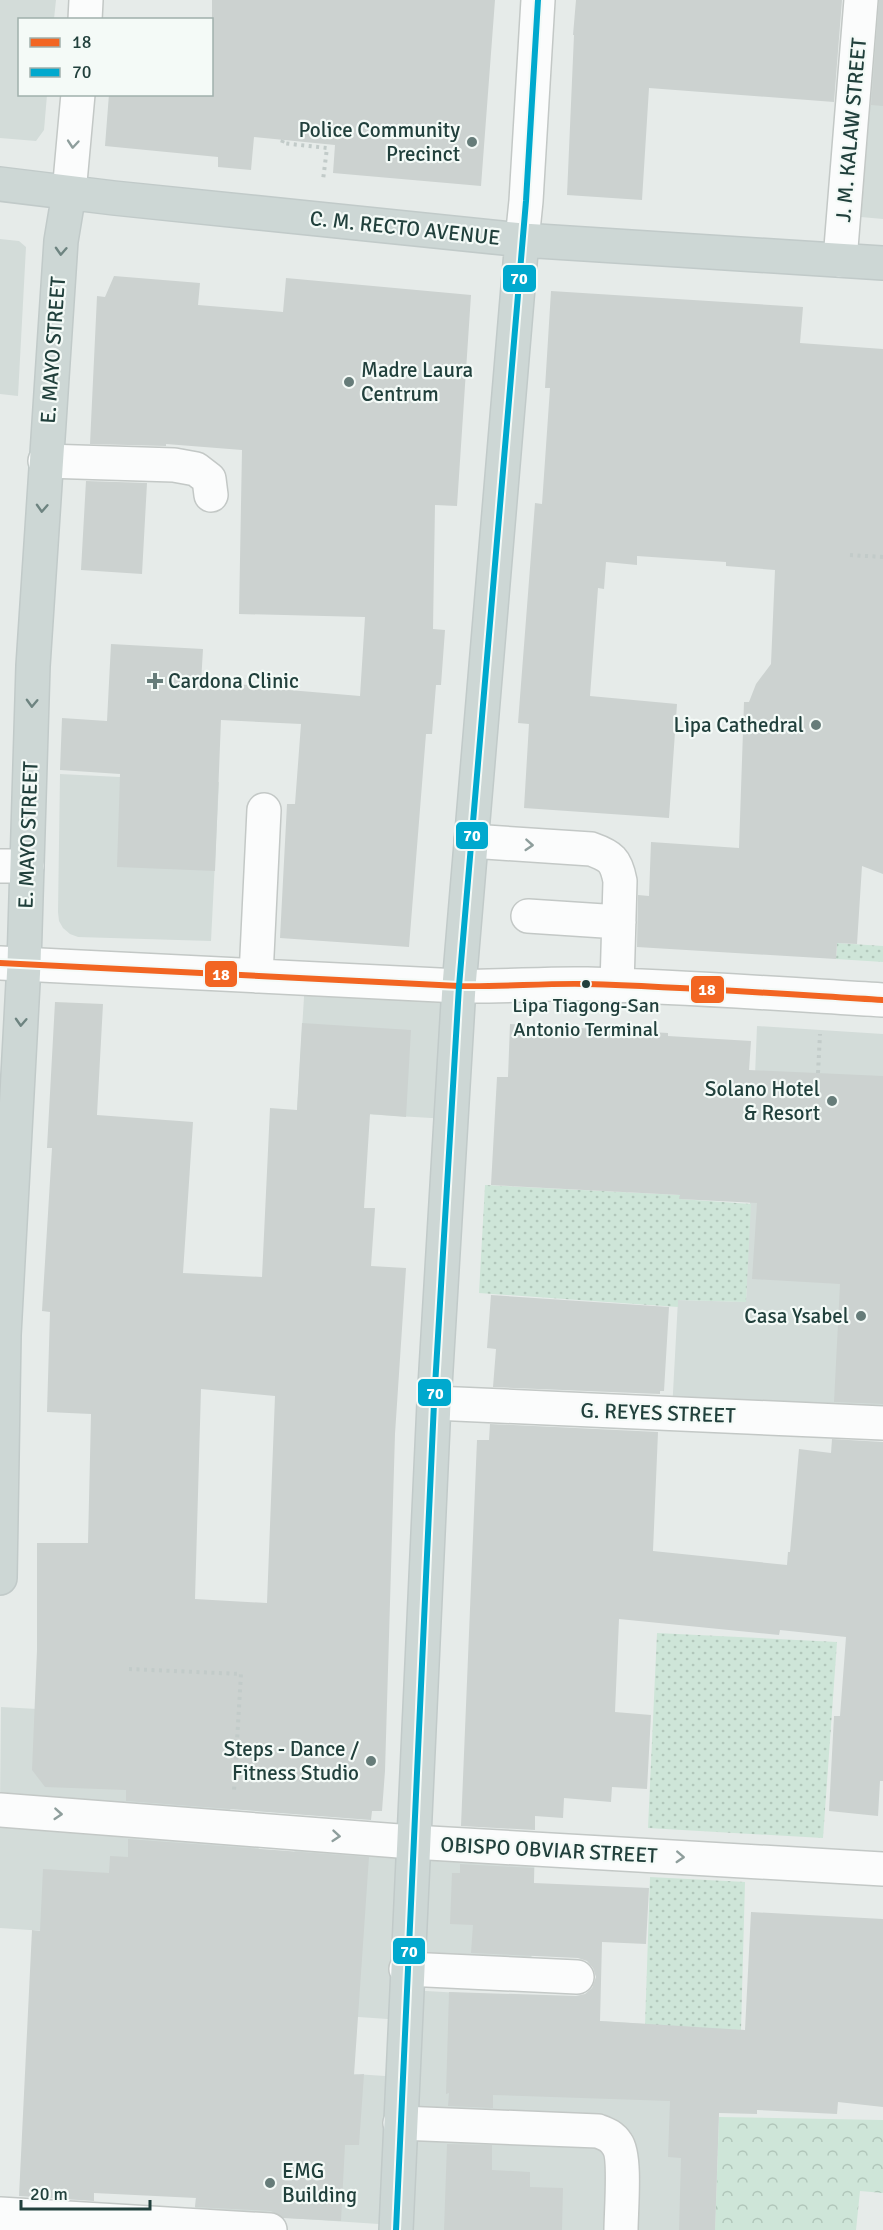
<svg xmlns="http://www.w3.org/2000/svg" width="883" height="2230" font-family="Signika,sans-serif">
<defs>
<pattern id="green-dots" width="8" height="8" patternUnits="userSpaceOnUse" patternTransform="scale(1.5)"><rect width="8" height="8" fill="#cee5d8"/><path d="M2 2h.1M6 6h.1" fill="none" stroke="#b1c6ba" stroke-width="1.8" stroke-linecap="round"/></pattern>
<pattern id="forest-crowns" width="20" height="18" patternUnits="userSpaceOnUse" patternTransform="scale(1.5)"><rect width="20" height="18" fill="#cee5d8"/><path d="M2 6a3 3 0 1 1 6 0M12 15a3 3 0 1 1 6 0" fill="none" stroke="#b1c6ba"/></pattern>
</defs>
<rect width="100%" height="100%" fill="#e6ebe9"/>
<path fill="#d3dcd9" d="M0 0H56L54 19 20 20V94L47 95 44 130 36 141 0 138Z
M879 0H883V219L861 217Z
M0 239 19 241 26 247 18 396 0 394Z
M60 774 219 782 211 941 78 937 70 934 63 928 59 921 58 912Z
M305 981 456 990 448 1119 297 1110Z
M757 1026 883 1034V1422L672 1411 678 1300 746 1302Z
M1 1707 129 1714 231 1801 229 1825 0 1809Z
M0 1812 260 1831 252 1945 0 1928Z
M296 1834 410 1844 402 2020 228 2008 286 1955Z
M414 1844 535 1852 531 1972 409 1967Z
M408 1990 531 1997 600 2021 721 2029 715 2230H398Z
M205 2064 400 2077 394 2225 195 2212Z"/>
<path fill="url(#green-dots)" d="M837 943 883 946V962L836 959Z
M485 1185 680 1195V1199L751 1204 746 1302 678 1300V1307L479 1293Z
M657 1633 837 1642 823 1838 648 1828Z
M650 1877 745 1882 741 2030 645 2026Z"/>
<path fill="url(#forest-crowns)" d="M719 2117 883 2120V2193L860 2191 856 2230H715Z"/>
<path fill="#ccd2d0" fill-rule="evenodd" d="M212 0H495L481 186 333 173 335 145 254 137 251 170 218 167V157L105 146 109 94H212Z
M576 0H842L834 102 649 88 642 200 567 195 574 35H573Z
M879 0H883V106L871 105Z
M114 276 200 283 198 305 283 312 286 278 471 295 457 506 435 505 433 629 445 630 441 685H436L432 734H426L409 947 280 938 287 804H295L301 724 221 720 215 871 117 867 120 774 60 770 62 718 107 721 111 644 203 649 201 683 277 686V689L360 696 365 617 239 614 242 450 166 444V446L90 444 97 296 105 297Z
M551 291 803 307 800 343 883 349V874L862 866 857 944 837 943 836 959 637 947 638 895 649 896 651 842 739 848 744 702H749L756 684 771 664 775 570 726 566V562L637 556V565L606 562 604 589 598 588 590 696 677 704 669 818 524 808 529 724 518 723 535 503 542 504 550 388H545Z
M86 481 147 483 142 574 81 570Z
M55 1002 103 1004 97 1115 193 1122 183 1273 262 1277 270 1108 297 1110 302 1023 411 1030 406 1117 370 1114 364 1208H375L371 1266 406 1268 395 1434 385 1771 382 1811H372L371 1820 126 1801V1790L45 1787 32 1770 37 1650V1543H88L91 1414 47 1412 50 1312 42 1311 52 1148H47ZM201 1389 275 1396 267 1603 195 1599Z
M510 1024 668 1033V1036L751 1041 749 1070 883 1076V1404L834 1402 840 1284 752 1279 757 1203 679 1199 680 1195 491 1185 497 1077H508Z
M491 1295 669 1307 664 1391H660V1394L493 1387 496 1349 487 1348Z
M490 1424 658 1432 653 1551 787 1565 788 1552H790L799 1449 831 1453 832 1439 883 1442V1781H880L878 1816 829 1811 834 1716H840L846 1637 780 1630 779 1635 619 1619 615 1712 651 1715 647 1789 612 1787 611 1802 564 1798 563 1818 535 1816V1830L461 1826 477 1440H489Z
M128 1839 369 1857 354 2075 364 2074 359 2145H345L341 2221 283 2218 271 2211 195 2207 196 2198 94 2193V2201L19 2196 32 1930 40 1931 43 1869 109 1873 110 1856 128 1857Z
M460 1864 534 1868V1883L649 1888 646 1944 602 1942 600 2021 745 2030 751 1912 883 1919V2107L838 2102 837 2114 757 2110V2114L719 2113 715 2230H679L681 2158 668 2157 670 2101 493 2095V2108L448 2106 449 2093 446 2094 449 1992 576 1996 585 1994 592 1988 596 1977 593 1968 587 1961 578 1958 471 1953 473 1925 450 1924 452 1873H460Z
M447 2144 492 2145V2170L530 2172V2187L563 2188 562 2230H444Z"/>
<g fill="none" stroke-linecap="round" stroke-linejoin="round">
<g stroke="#c3c8c6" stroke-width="36">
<path id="minor" d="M85 20 86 0
M69 193 78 94
M522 240 526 201 538 0
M840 260 861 0
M45 461 174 465 196 469 209 479 211 495
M471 841 591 849C611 856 616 860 620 881L617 986
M0 866H27
M528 916 619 922
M0 963 459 986C502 987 544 983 587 984 685 987 784 994 883 1000
M256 976 264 810
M434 1403 883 1423
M0 1810 412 1842 883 1869
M406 1969 577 1977
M400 2123 598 2131C606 2134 612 2136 617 2144 626 2156 621 2212 621 2230
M0 2214 270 2230"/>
</g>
<g stroke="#c1cac9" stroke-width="36">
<path id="major" d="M0 184 114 198 522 240 883 263
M0 1578 4 1335 24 964 33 666 61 241 69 193
M396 2230 434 1403 459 986 522 240"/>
</g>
<path stroke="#c2cbc9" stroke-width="4" stroke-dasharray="3 4.5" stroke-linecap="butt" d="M283 140 282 143 327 148 323 180
M850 555 883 557
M818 1073 820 1034
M129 1669 241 1674 234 1791"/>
<use href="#minor" stroke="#fbfcfc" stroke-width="33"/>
<use href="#major" stroke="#cdd7d5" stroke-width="33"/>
<g stroke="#f4faf7" stroke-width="10">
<path id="bus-1" d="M0 963 459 986C502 987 544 983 587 984 685 987 784 994 883 1000"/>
</g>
<g stroke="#f4faf7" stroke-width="10">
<path id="bus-2" d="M396 2230 434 1403 459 986 526 201 538 0"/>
</g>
<use href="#bus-1" stroke="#f26522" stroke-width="6"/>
<use href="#bus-2" stroke="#00a9ce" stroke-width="6"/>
</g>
<defs><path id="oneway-chevron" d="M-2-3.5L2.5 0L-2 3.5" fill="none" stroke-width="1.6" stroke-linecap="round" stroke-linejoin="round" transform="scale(1.5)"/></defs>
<g stroke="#8e9e9c">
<use href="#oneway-chevron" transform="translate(73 144) rotate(95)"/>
<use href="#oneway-chevron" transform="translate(529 845) rotate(4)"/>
<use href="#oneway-chevron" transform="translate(58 1814) rotate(4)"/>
<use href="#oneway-chevron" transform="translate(336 1836) rotate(5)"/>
<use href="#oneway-chevron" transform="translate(680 1857) rotate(3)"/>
</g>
<g stroke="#6e8481">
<use href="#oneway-chevron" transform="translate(61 251) rotate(93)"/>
<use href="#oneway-chevron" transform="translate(42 508) rotate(93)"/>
<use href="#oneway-chevron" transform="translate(32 703) rotate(92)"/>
<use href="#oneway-chevron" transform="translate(21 1022) rotate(93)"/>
</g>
<g fill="#667c79" stroke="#f4faf7" stroke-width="2">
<circle cx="472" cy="142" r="6"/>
<circle cx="349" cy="382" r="6"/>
<path d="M152 672h6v6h6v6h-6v6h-6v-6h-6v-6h6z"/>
<circle cx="816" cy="725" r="6"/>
<circle cx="832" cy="1101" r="6"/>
<circle cx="861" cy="1316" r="6"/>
<circle cx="371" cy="1761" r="6"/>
<circle cx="270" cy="2183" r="6"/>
</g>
<circle fill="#21403c" stroke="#f4faf7" stroke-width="2" cx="586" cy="984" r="5"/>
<g text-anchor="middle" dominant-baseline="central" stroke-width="4.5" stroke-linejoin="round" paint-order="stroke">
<g font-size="20" fill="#21403c" stroke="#f4faf7">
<text x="586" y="1005">Lipa Tiagong-San<tspan x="586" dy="24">Antonio Terminal</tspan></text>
</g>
<g font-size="21" fill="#21403c" stroke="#f4faf7" text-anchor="end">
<text x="460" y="130">Police Community<tspan x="460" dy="24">Precinct</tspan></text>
<text x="361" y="370" text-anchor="start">Madre Laura<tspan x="361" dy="24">Centrum</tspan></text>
<text x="168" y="681" text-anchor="start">Cardona Clinic</text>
<text x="804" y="725">Lipa Cathedral</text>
<text x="820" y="1089">Solano Hotel<tspan x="820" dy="24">&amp; Resort</tspan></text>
<text x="849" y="1316">Casa Ysabel</text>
<text x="359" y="1749">Steps - Dance /<tspan x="359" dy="24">Fitness Studio</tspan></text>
<text x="282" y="2171" text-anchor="start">EMG<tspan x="282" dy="24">Building</tspan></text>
</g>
<g font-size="21" fill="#21403c" stroke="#f4faf7">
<text transform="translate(851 130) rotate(-85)">J. M. KALAW STREET</text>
<text transform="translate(405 228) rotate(6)">C. M. RECTO AVENUE</text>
<text transform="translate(53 350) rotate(-86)">E. MAYO STREET</text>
<text transform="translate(28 835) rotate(-88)">E. MAYO STREET</text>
<text transform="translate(658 1413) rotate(2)">G. REYES STREET</text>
<text transform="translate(549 1850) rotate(3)">OBISPO OBVIAR STREET</text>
</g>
</g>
<g stroke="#f4faf7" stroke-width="2">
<rect x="502" y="264" width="35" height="29" rx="6" fill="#00a9ce"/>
<rect x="455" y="821" width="34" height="29" rx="6" fill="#00a9ce"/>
<rect x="204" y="960" width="34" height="28" rx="6" fill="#f26522"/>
<rect x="690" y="975" width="35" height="29" rx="6" fill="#f26522"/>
<rect x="417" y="1378" width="35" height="29" rx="6" fill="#00a9ce"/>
<rect x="392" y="1937" width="34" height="28" rx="6" fill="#00a9ce"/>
</g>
<g font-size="16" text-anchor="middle" font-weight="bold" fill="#fff">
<text x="519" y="284">70</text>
<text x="472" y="841">70</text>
<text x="221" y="980">18</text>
<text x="707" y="995">18</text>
<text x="435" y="1399">70</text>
<text x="409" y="1957">70</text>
</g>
<rect x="18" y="18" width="195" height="78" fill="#f4faf7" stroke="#a0b0ac" stroke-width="1.5"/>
<rect x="30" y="38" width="30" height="9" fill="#f26522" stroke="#a0b0ac" stroke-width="1.5"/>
<text x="72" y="48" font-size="18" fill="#21403c">18</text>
<rect x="30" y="68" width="30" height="9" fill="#00a9ce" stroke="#a0b0ac" stroke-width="1.5"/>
<text x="72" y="78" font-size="18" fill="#21403c">70</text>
<path d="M21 2200v9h129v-9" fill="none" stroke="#21403c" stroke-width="3"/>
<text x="30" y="2200" font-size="18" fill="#21403c" stroke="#f4faf7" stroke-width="4.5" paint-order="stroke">20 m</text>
</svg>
